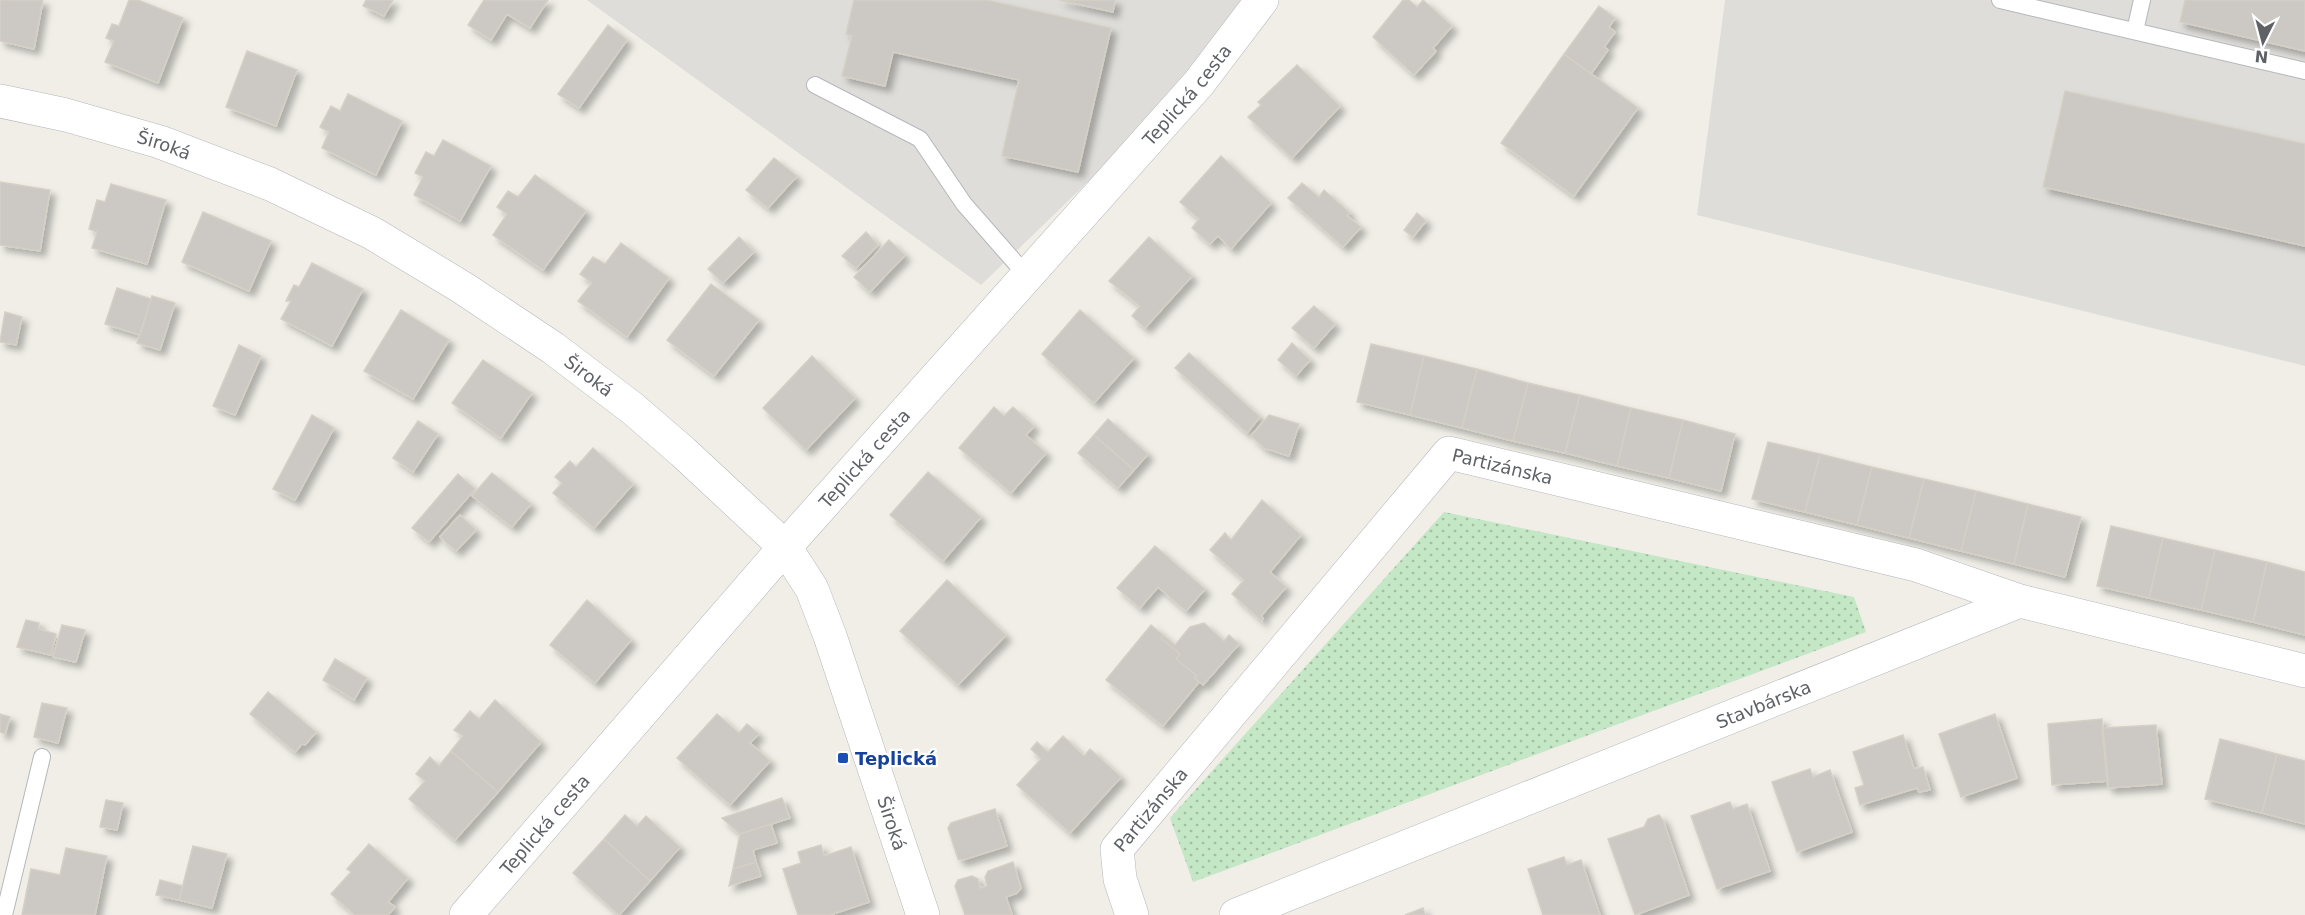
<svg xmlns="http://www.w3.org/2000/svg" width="2305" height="915" font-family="'DejaVu Sans',sans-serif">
<defs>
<pattern id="park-dots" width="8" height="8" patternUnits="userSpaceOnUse" patternTransform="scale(1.5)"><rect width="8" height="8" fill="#c4e7c5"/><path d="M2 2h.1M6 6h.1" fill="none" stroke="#a2bfa4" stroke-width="1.8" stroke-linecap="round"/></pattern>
<filter id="shadow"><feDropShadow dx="5.5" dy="5.5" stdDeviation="3" flood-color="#0004"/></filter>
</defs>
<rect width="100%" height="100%" fill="#f0eee7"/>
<path fill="#dfddd9" d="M587 0H1276L981 285Z
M1725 0H2305V366L1697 215Z"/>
<path fill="url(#park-dots)" d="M1444 512 1854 597 1866 632 1193 882 1170 818Z"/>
<path fill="#ccc9c4" stroke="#d5d0c5" stroke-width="1.5" filter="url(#shadow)" d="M0 0H43L34 49 0 41Z
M129 0H138L183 18 158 83 105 62 114 41 106 38 112 24 119 26Z
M366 0H393L384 16 363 6Z
M484 0H548L530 28 507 14 491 40 468 25Z
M854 0H987L1111 28 1078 172 1002 156 1019 80 893 52 885 86 842 76 852 36 846 34Z
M1059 0H1115L1113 12Z
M1403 0H1409L1417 7 1423 0 1452 26 1433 48 1436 51 1414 75 1373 37Z
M2185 0H2305V51L2180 22Z
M1599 6 1615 18 1609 27 1615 32 1604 47 1608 50 1591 74 1564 54Z
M608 25 627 40 579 108 558 94Z
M247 51 297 70 276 126 226 107Z
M1564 54 1638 108 1574 196 1501 143Z
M1297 65 1340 106 1292 158 1248 117 1261 105 1258 102Z
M2065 91 2305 144V246L2043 187Z
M348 94 402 121 376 175 322 148 329 132 320 127 331 106 340 111Z
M443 140 491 166 460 221 414 195 423 177 415 173 426 152 434 156Z
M1221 156 1271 203 1231 249 1218 236 1210 244 1192 228 1199 219 1180 202Z
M774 158 797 176 768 208 746 190Z
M535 175 586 211 543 270 493 235 507 214 497 207 508 191 518 197Z
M0 182 50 190 40 251 0 245Z
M1302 183 1319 197 1324 190 1350 213 1347 216 1361 227 1343 247 1288 198Z
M111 184 166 200 147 264 92 248 97 232 89 229 97 200 105 202Z
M203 212 271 241 249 291 182 262Z
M1417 213 1426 221 1413 237 1404 230Z
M866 232 878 245 856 268 842 256Z
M739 237 754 252 723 283 708 269Z
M1149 237 1192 276 1145 328 1132 316 1140 306 1109 281Z
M889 240 905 255 870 292 854 277Z
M621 243 669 278 627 337 578 301 592 283 580 274 593 257 605 264Z
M312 263 363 289 332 346 281 319 291 301H286L294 285 299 287Z
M711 284 759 320 714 376 667 340Z
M117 288 151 299 140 335 105 324Z
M152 296 175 303 160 350 137 343Z
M1314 306 1335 324 1314 348 1292 328Z
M401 310 449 340 413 399 364 371Z
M1080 310 1134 358 1094 403 1042 354Z
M5 312 22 317 16 345 0 342Z
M1292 343 1310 360 1296 376 1278 360Z
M1371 344 1424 356 1410 415 1357 402Z
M239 345 261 356 235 415 213 406Z
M1189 353 1260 417 1247 433 1175 368Z
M812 356 855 398 806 450 763 408Z
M1424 356 1477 369 1462 428 1410 415Z
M483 360 532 393 501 438 452 403Z
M1477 369 1528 383 1513 441 1462 428Z
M1528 383 1580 395 1565 453 1513 441Z
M1580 395 1631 408 1617 466 1565 453Z
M994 407 1004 416 1013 407 1034 426 1026 435 1046 453 1011 493 959 448Z
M1631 408 1683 420 1669 478 1617 466Z
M312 415 334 428 295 500 273 489Z
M1269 415 1299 424 1289 456 1264 448 1251 436Z
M1108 419 1148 454 1134 470 1094 435Z
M1683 420 1735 434 1721 491 1669 478Z
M418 421 438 434 413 472 393 458Z
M1094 435 1134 470 1118 488 1078 453Z
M1768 442 1820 454 1805 512 1752 499Z
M593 448 633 484 594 528 553 493 562 483 555 477 570 461 576 467Z
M1820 454 1872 467 1857 525 1805 512Z
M1872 467 1924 479 1909 538 1857 525Z
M928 472 981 517 943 561 890 515Z
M492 473 531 504 512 527 472 496Z
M458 474 475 489 429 542 412 528Z
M1924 479 1976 491 1961 551 1909 538Z
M1976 491 2028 504 2014 564 1961 551Z
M1262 500 1301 535 1270 572 1286 587 1261 616 1263 618 1262 621 1232 594 1244 580 1210 550 1225 533 1231 540Z
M2028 504 2081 517 2065 577 2014 564Z
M460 515 476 530 456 551 440 537Z
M2111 526 2163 538 2149 598 2097 586Z
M2163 538 2215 550 2201 610 2149 598Z
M1155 546 1205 589 1186 611 1158 587 1140 608 1117 588Z
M2215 550 2267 562 2253 622 2201 610Z
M2267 562 2305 572V635L2253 622Z
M947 580 1006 635 958 685 900 631Z
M587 600 631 640 595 683 550 645Z
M26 620 39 623 38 629 56 634 51 655 17 647Z
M1204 623 1224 641 1229 635 1239 644 1203 685 1195 678 1196 675 1176 659 1180 654 1161 638 1163 635 1175 645 1190 627Z
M62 625 85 630 76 662 53 657Z
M1151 625 1163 635 1161 638 1180 654 1176 659 1196 675 1195 678 1199 682 1163 726 1106 680Z
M335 659 367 678 354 700 323 680Z
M268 692 316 732 305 745 302 744 295 752 250 714Z
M495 700 541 742 498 792 451 751 463 736 454 730 470 711 479 719Z
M42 703 67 708 58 743 34 737Z
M0 714 10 717 5 734 0 732Z
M717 714 739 733 747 724 759 734 750 743 770 761 730 805 677 758Z
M1995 714 2017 778 1961 797 1939 734Z
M2102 719 2108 781 2052 785 2048 724Z
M2156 725 2162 784 2108 788 2102 728Z
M1903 735 1914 769 1923 767 1930 790 1919 792 1917 788 1860 805 1855 788 1864 785 1853 752Z
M1063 736 1084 756 1090 749 1121 777 1070 833 1017 785 1041 759 1031 749 1037 742 1048 752Z
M2220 739 2277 754 2262 813 2205 799Z
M451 751 498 792 455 840 409 799 425 781 416 774 430 757 439 766Z
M2277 754 2305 761V824L2262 813Z
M1810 769 1813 777 1830 770 1852 832 1797 852 1772 782Z
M782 798 790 818 740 834 722 818Z
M106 800 123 803 117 830 100 827Z
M1730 802 1733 809 1747 804 1770 871 1717 889 1691 816Z
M995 809 1007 846 963 860 958 859 948 828 951 823Z
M625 815 637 826 646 816 680 847 650 881 604 839Z
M1659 815 1663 820 1689 895 1635 915 1608 839 1644 827 1648 819Z
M771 824 777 843 753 850 756 862 733 869 740 834Z
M604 839 650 881 619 915 573 873Z
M369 844 408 878 388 902 395 907 388 915H355L331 894 351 872 347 869Z
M821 845 824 856 851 847 869 902 830 915H798L783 869 801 863 798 852Z
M193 846 227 854 212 908 179 900Z
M66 848 107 856 95 915H22L31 869 60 875Z
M1564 857 1567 865 1581 860 1600 915H1543L1528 869Z
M756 862 761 876 729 886 733 869Z
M1013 862 1021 888 1017 893 1006 897 1012 915H965L955 886 958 880 972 876 978 879 980 888 987 886 985 877 988 871Z
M160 880 183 886 179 900 156 895Z
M1423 908 1425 915H1405Z"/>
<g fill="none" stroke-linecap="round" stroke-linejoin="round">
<g stroke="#b4b7bb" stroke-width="18">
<path id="service" d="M2000 0 2305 71
M2135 31 2142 0
M815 85 920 139 964 204 1027 276
M4 915 42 757"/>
</g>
<g stroke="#b4b7bb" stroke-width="34">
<g id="minor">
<path id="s1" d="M0 101 66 115 160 142 270 184 372 233 463 288 553 348 632 408 683 452 785 547 812 589 830 636 923 915"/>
<path id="s2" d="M466 915 785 547 1199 83 1262 0"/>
<path id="s3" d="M1132 915 1120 879 1117 849 1449 453 1916 565 2020 601"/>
<path id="s4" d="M1236 915 2020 601 2305 671"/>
</g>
</g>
<use href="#service" stroke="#fff" stroke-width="16"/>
<use href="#minor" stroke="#fff" stroke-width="33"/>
</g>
<rect fill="#1a4fb4" stroke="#fff" stroke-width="2" x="837" y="752" width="12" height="12" rx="3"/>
<g text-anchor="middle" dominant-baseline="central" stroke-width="4.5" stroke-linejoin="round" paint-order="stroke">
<g font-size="18" fill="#5e6267" stroke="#fff">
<text stroke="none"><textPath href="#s2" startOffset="1092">Teplická cesta</textPath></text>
<text stroke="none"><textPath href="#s1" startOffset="170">Široká</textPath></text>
<text stroke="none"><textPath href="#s1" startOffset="656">Široká</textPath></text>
<text stroke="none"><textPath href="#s2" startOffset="606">Teplická cesta</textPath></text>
<text stroke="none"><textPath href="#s3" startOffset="640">Partizánska</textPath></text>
<text stroke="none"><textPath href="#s4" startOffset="568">Stavbárska</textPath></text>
<text stroke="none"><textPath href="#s3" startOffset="120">Partizánska</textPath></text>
<text stroke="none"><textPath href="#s1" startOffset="1214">Široká</textPath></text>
<text stroke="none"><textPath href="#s2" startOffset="120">Teplická cesta</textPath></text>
</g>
<g font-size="18" font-weight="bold" fill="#164399" stroke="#fff" text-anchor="start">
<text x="855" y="758">Teplická</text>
</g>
</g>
<g transform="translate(2263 42) rotate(186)" stroke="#ffffff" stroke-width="4.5" paint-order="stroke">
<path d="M0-4.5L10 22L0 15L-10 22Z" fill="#5e6267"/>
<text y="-9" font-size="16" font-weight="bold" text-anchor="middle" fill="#5e6267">N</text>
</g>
</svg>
